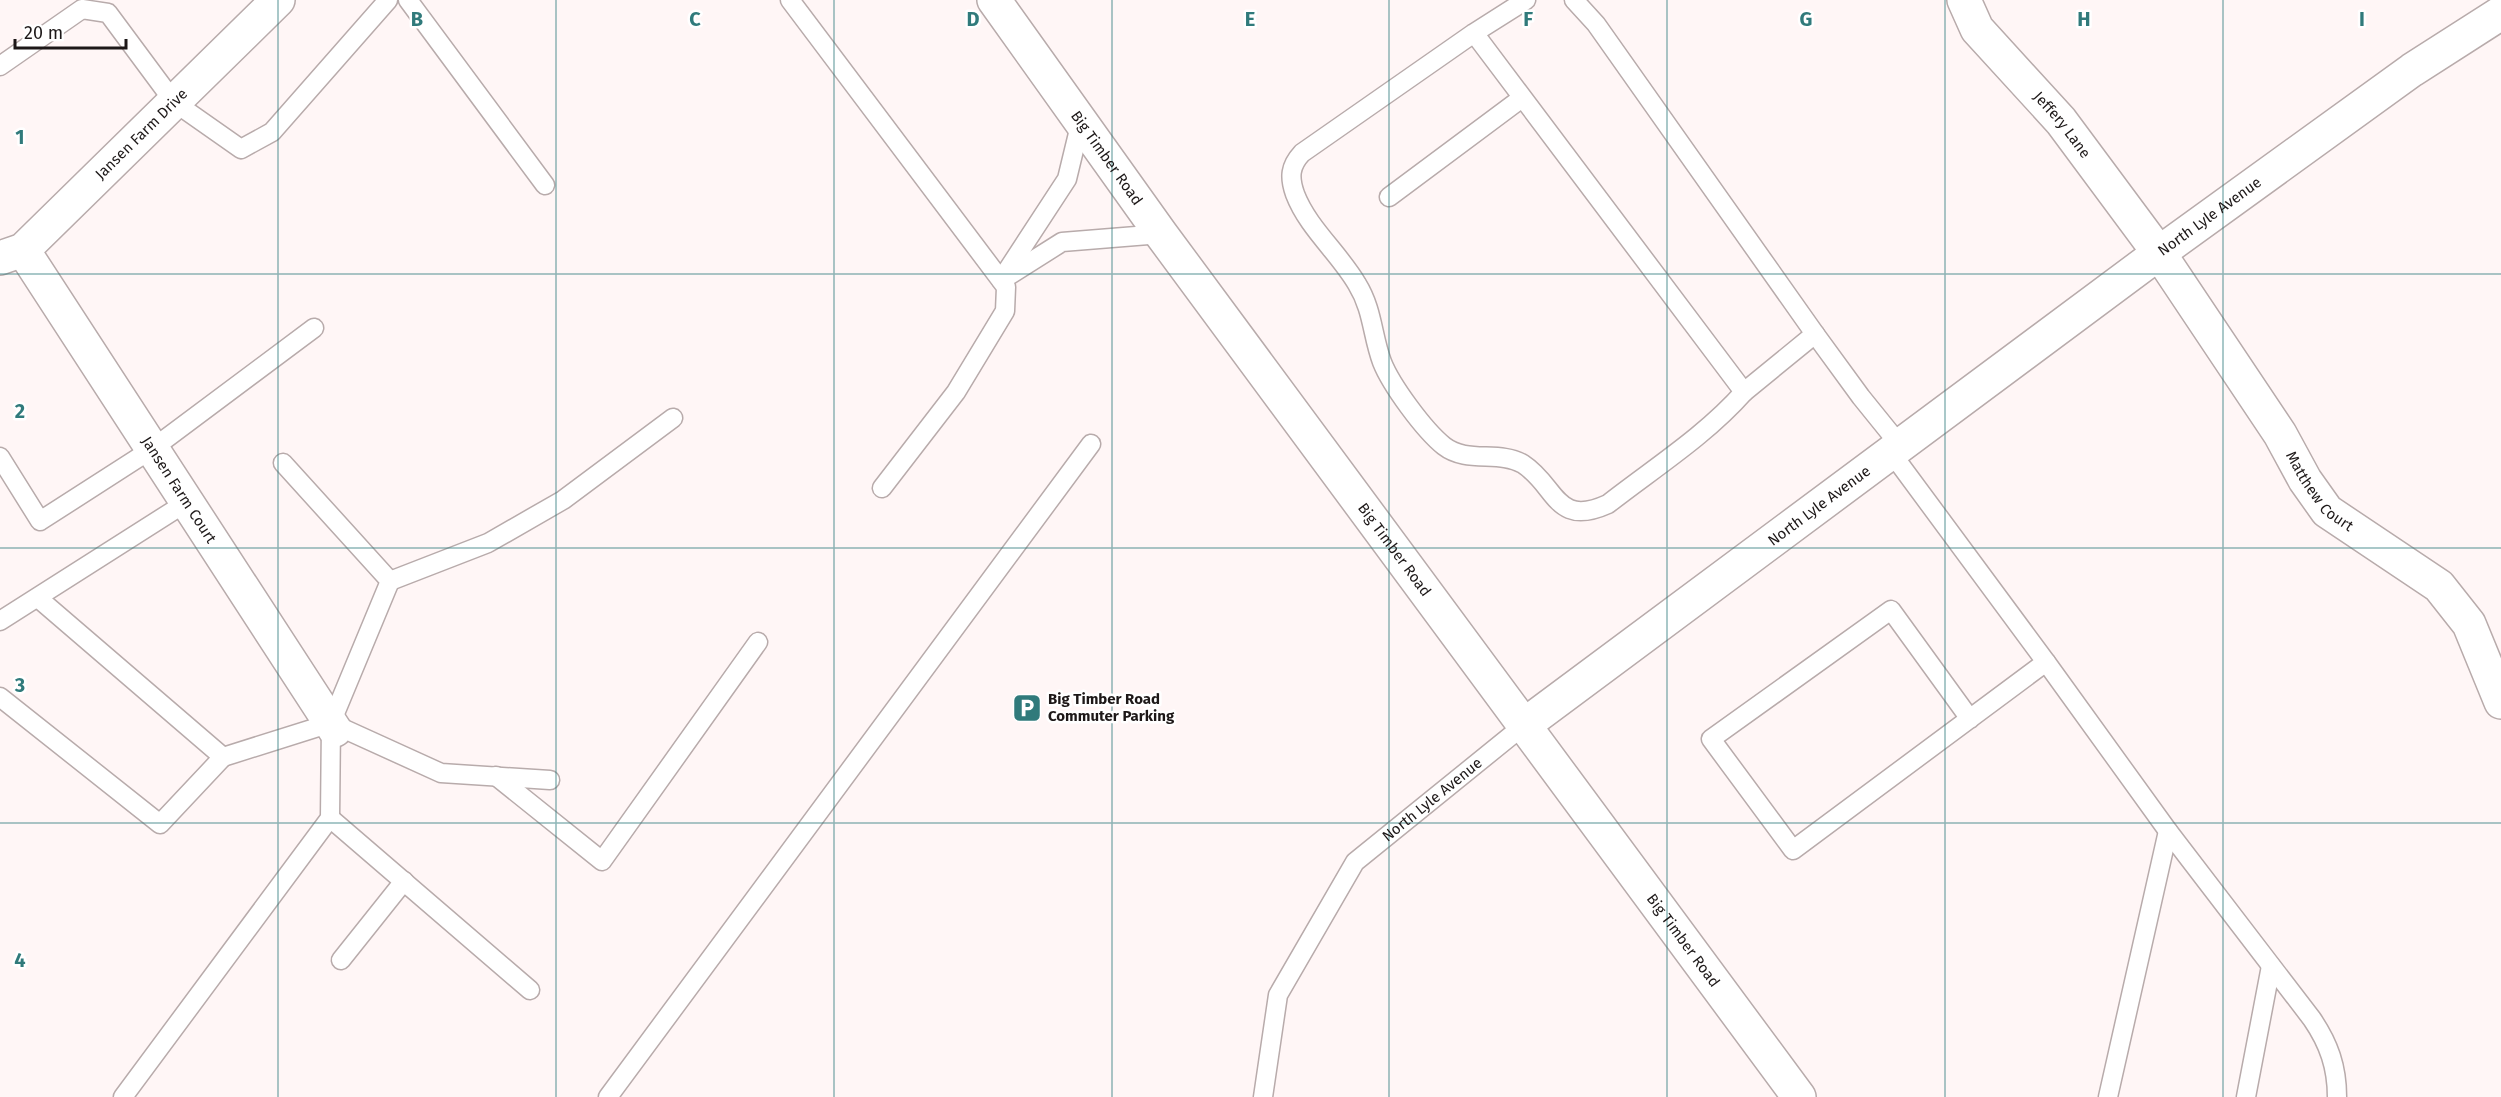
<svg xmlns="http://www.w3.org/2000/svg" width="2501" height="1097" font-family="'Fira Sans',sans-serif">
<rect width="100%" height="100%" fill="#fff6f6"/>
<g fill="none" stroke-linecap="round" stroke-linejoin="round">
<g stroke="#b8abab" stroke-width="21">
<g id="lane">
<path d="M408 0 545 185"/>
<path d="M790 0 1006 287 1005 311 956 392 882 488"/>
<path d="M1574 0 1596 24 1815 334 1861 397 1899 444"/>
<path d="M1474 33 1744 392C1705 436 1654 468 1608 504 1555 528 1557 486 1523 464 1499 450 1467 464 1444 446 1424 430 1391 385 1382 362 1372 335 1373 310 1357 284 1339 253 1308 228 1295 194 1289 177 1290 166 1302 153L1474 33 1526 0"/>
<path d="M0 66 82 9 108 13 174 102 241 149 272 132 388 0"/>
<path d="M1389 197 1522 98"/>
<path d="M1005 278 1062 242 1161 234"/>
<path d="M1001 280 1067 179 1081 121"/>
<path d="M1744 392 1815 334"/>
<path d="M1890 451 2046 662 1793 850 1711 739 1891 610 1970 719"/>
<path d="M0 457 40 521 152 449 314 328"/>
<path d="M390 581 488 543 563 500 673 418"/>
<path d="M0 621 187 502"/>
<path d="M2046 662 2168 831 2312 1019C2329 1044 2337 1067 2337 1097"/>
<path d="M0 697 160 824 223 757 38 598"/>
<path d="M223 757 331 723 441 773 550 780"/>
<path d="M496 776 602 861 758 642"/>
<path d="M330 818 530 990"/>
<path d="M341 960 404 881"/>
<path d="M123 1097 330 818 331 723 390 581 283 463"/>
<path d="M608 1097 1091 444"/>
<path id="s1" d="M1263 1097 1278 995 1355 862 1523 726"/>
<path d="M2108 1097 2168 831"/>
<path d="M2246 1097 2271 966"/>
</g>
</g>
<g stroke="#b8abab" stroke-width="36">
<g id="street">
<path id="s2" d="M1964 0 1977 29 2061 121 2159 253 2280 434 2305 480 2327 511 2439 586 2469 624 2501 702"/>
<path id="s3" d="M23 250 335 730"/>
<path id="s4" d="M0 258 23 250 278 0"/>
<path id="s5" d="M1523 726 2159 253 2412 70 2501 13"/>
</g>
</g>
<g stroke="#b8abab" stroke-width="36">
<g id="secondary">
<path id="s6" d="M994 0 1161 234 1799 1097"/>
</g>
</g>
<use href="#lane" stroke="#fff" stroke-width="18"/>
<use href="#street" stroke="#fff" stroke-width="33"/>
<use href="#secondary" stroke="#fff" stroke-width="33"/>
</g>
<path fill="none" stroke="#307a7b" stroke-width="1.5" stroke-opacity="0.55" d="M278 0V1097M556 0V1097M834 0V1097M1112 0V1097M1389 0V1097M1667 0V1097M1945 0V1097M2223 0V1097M0 274H2501M0 548H2501M0 823H2501"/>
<defs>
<g id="parking-square" transform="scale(1.5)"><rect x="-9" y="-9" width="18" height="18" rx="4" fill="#307a7b" stroke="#fff"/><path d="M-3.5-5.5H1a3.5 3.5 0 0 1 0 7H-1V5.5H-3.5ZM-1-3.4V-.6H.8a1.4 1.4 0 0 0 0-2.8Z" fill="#fff"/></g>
</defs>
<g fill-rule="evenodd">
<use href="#parking-square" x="1027" y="708"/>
</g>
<g text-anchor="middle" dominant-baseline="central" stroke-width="5" stroke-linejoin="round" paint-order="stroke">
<g font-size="15" fill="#1d1818" stroke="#fff">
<text stroke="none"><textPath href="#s2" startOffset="160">Jeffery Lane</textPath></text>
<text stroke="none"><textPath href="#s4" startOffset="190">Jansen Farm Drive</textPath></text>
<text stroke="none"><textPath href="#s6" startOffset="194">Big Timber Road</textPath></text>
<text stroke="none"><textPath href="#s5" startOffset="855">North Lyle Avenue</textPath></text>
<text stroke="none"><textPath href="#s2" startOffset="609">Matthew Court</textPath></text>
<text stroke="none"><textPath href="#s3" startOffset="286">Jansen Farm Court</textPath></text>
<text stroke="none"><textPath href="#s5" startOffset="369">North Lyle Avenue</textPath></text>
<text stroke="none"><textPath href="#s6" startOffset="680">Big Timber Road</textPath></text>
<text stroke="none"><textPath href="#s1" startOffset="356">North Lyle Avenue</textPath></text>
<text stroke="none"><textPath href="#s6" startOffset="1166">Big Timber Road</textPath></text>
</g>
<g font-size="15" font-weight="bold" fill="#1d1818" stroke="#fff" text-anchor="start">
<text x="1048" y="699">Big Timber Road<tspan x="1048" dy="17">Commuter Parking</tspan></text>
</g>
</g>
<g font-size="20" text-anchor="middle" font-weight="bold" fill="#307a7b" stroke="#fff" stroke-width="5" stroke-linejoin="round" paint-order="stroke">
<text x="417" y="26">B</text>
<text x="695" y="26">C</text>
<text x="973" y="26">D</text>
<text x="1250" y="26">E</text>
<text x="1528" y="26">F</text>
<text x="1806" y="26">G</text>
<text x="2084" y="26">H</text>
<text x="2362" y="26">I</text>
<text x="20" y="144">1</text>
<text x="20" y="418">2</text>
<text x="20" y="692">3</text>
<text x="20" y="967">4</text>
</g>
<path d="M15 39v9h111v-9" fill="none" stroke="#1d1818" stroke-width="3"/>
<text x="24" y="39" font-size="18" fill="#1d1818" stroke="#ffffff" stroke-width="4.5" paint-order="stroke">20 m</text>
</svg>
